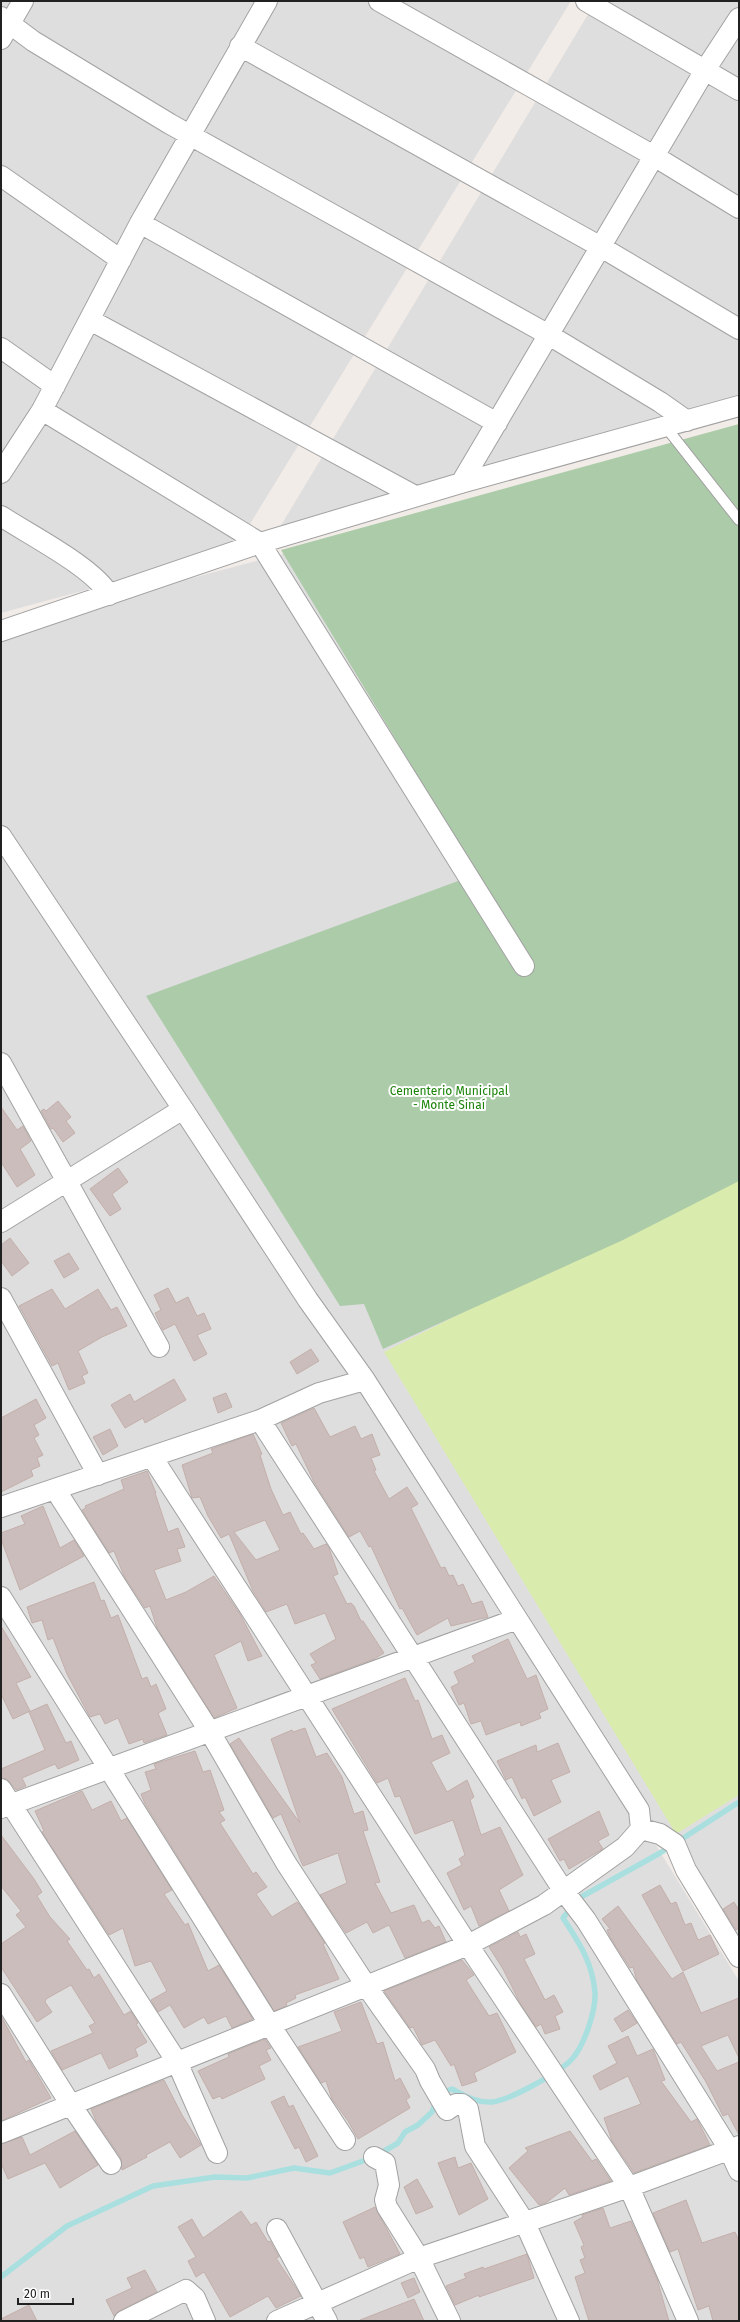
<svg xmlns="http://www.w3.org/2000/svg" width="740" height="2322" font-family="'Fira Sans',sans-serif">
<rect width="100%" height="100%" fill="#f2ece8"/>
<path fill="#dfdedf" d="M1 1H571L234 550 1 613Z
M596 1H739V410L274 537Z
M739 432V1960L386 1403 739 1981V2321H1V629Z"/>
<path fill="#daebae" d="M739 1174V1795L676 1834 384 1352Z"/>
<path fill="#accba9" d="M739 424V1181L623 1240 383 1349 364 1304 340 1306 146 996 477 874 281 550Z"/>
<g fill="none" stroke-linecap="round" stroke-linejoin="round">
<path stroke="#a9dfdf" stroke-width="5.5" d="M577 1902 581 1897 660 1853 739 1802
M441 2093 452 2089C465 2096 476 2103 492 2102 510 2100 559 2073 572 2059 584 2046 596 2011 595 1992 592 1961 579 1943 563 1918L571 1908
M1 2277 67 2226 153 2186 215 2177 247 2178 294 2168 330 2173 374 2157 398 2143 405 2132 418 2125 432 2112 436 2102"/>
</g>
<path fill="#cabdbb" stroke="#c4afaa" fill-rule="evenodd" d="M58 1101 71 1117 66 1121 75 1133 63 1142 53 1128 51 1129 41 1111 44 1109 46 1111Z
M1 1107 17 1130 23 1126 31 1141 20 1149 35 1175 17 1187 1 1162Z
M118 1168 128 1182 112 1194 121 1209 110 1216 90 1189Z
M10 1238 29 1263 12 1276 1 1261V1245Z
M69 1253 79 1269 64 1278 54 1261Z
M168 1288 176 1303 188 1297 197 1316 204 1313 211 1329 197 1335 207 1354 194 1361 175 1324 163 1330 155 1313 161 1310 154 1295Z
M52 1289 65 1309 98 1289 111 1310 117 1307 127 1326 102 1337 78 1351 88 1373 82 1376 85 1383 69 1390 58 1363 52 1366 19 1306Z
M311 1349 319 1361 297 1374 290 1362Z
M174 1379 186 1400 145 1423 143 1418 125 1428 111 1405 130 1394 134 1402Z
M226 1393 232 1407 218 1413 213 1398Z
M36 1399 46 1418 34 1425 39 1435 34 1438 43 1455 37 1458 40 1466 31 1470 33 1476 1 1492V1418Z
M314 1408 330 1437 355 1426 361 1439 372 1434 380 1455 371 1458 376 1470 374 1471 389 1499 407 1487 418 1504 411 1508 441 1568 445 1567 449 1576 453 1575 458 1586 463 1584 472 1604 482 1601 488 1617 451 1626 448 1618 417 1635 402 1608 400 1609 371 1546 369 1547 360 1531 349 1537 315 1484 296 1444 292 1446 281 1423Z
M110 1429 118 1446 103 1455 93 1437Z
M253 1434 262 1454 260 1455 271 1489 283 1515 290 1512 301 1534 303 1533 314 1549 326 1544 329 1548 338 1574 333 1576 347 1604 351 1603 354 1606 361 1621H363L384 1653 374 1659 320 1679 311 1665 316 1663 310 1654 336 1639 325 1613 295 1624 287 1604 266 1612 253 1591 229 1534 221 1538 208 1516 200 1497 192 1498 182 1465 213 1453 211 1449ZM265 1520 280 1550 256 1560 234 1532Z
M147 1471 156 1493H155L168 1532 178 1528 185 1547 177 1549 181 1561 154 1570 166 1600 186 1592 214 1576 240 1614 262 1656 248 1661 241 1641 214 1655 237 1708 214 1718 157 1628 150 1606 145 1608 124 1576 114 1551 109 1553 82 1510 86 1508 85 1506 124 1489 121 1480Z
M43 1506 60 1548 74 1540 84 1556 20 1590 1 1539V1533L25 1524 21 1516Z
M94 1582 101 1601 104 1600 111 1618 118 1615 142 1679 147 1677 151 1687 156 1684 166 1709 158 1713 167 1735 144 1743 143 1739 129 1744 118 1718 105 1724 100 1714 90 1717 67 1674 53 1638 48 1640 42 1620 32 1623 27 1607Z
M1 1626 31 1677 16 1683 30 1711 13 1719 1 1694Z
M508 1639 527 1679 536 1675 548 1709 539 1713 541 1718 521 1726 520 1722 486 1735 481 1721 471 1724 464 1703 459 1705 451 1687 459 1683 454 1672 475 1662 472 1656Z
M405 1678 415 1701 418 1700 432 1739 442 1735 450 1753 431 1762 447 1792 467 1780 474 1797 470 1800 481 1835 500 1827 523 1875 499 1890 509 1911 479 1926 471 1906 464 1910 447 1873 462 1865 459 1859 465 1855 453 1820 415 1834 400 1796 395 1797 388 1778 377 1783 332 1709Z
M47 1704 66 1743 71 1741 79 1760 58 1769 55 1764 22 1778 26 1786 16 1790 7 1779 1 1778V1769L45 1750 29 1712Z
M305 1728 316 1757 327 1753 342 1777 354 1814 363 1811 368 1830 363 1831 380 1882 375 1883 391 1913 414 1905 422 1923 429 1920 435 1928 439 1926 446 1942 405 1958 389 1925 373 1933 367 1922 346 1933 320 1895 347 1883 338 1853 303 1866 281 1814 273 1818 230 1744 239 1738 300 1823 271 1739 292 1730 293 1732Z
M558 1743 570 1772 551 1780 561 1802 534 1816 525 1797 522 1799 512 1777 506 1780 497 1761 536 1745 537 1752Z
M195 1751 203 1772 210 1770 224 1810 219 1812 225 1820 220 1823 253 1874 256 1872 267 1887 256 1894 272 1917 297 1902 299 1904 325 1943 323 1944 339 1979 295 1995 296 1998 286 2003 287 2006 274 2011 145 1804 141 1794 151 1790 145 1772 156 1769 154 1764Z
M82 1791 92 1810 111 1801 121 1821 127 1818 172 1890 164 1894 185 1925 188 1923 208 1971 219 1965 253 2019 232 2028 226 2016 208 2024 204 2017 184 2028 170 2005 158 2012 151 2000 167 1991 151 1961 135 1966 123 1928 109 1935 42 1832 44 1831 35 1811Z
M599 1811 609 1835 598 1841 603 1849 569 1869 564 1859 560 1861 548 1839Z
M1 1835 34 1879 42 1892 37 1896 50 1917 70 1939 67 1941 87 1970 89 1969 94 1978 99 1974 124 2015 131 2011 138 2023 136 2024 147 2042 135 2049 138 2056 109 2069 101 2053 62 2070 51 2051 93 2033 89 2026 95 2023 71 1985 46 1999 45 2002 52 2012 37 2022 1 1967V1944L26 1927 16 1915 21 1911 1 1886Z
M660 1885 671 1904 676 1902 685 1925 691 1923 698 1940 710 1935 719 1954 683 1971 642 1895Z
M734 1902 739 1910V1928L736 1930 723 1909Z
M618 1906 672 1979 683 1972 701 2013 739 1998V2058L728 2035 701 2046 717 2071 739 2062V2135L728 2114 723 2116 706 2082 681 2042 677 2044 637 1981 633 1967 630 1968 610 1937 607 1930 610 1929 602 1919Z
M518 1932 520 1937 526 1934 535 1954 524 1959 545 2000 554 1995 563 2012 555 2016 560 2029 545 2034 541 2024 536 2027 521 2005 503 1969 489 1947Z
M462 1960 474 1975 466 1980 489 2016 497 2013 516 2052 474 2073 477 2081 462 2086 454 2064 451 2066 435 2040 422 2045 413 2027 410 2028 384 1991Z
M361 2002 377 2044 383 2042 395 2081 400 2078 410 2097 406 2100 410 2108 358 2139 348 2121 332 2099 326 2081 321 2083 298 2047 342 2031 334 2012Z
M628 2010 637 2023 622 2032 614 2019Z
M1 2016 26 2062 29 2060 51 2098 1 2121Z
M628 2036 637 2056 653 2049 665 2080 661 2081 691 2122 697 2119 710 2145 634 2173 612 2141 604 2118 641 2104 628 2076 600 2090 593 2076 617 2063 608 2046Z
M265 2039 271 2048 266 2050 271 2060 259 2066 265 2079 222 2099 220 2096 213 2099 198 2071 229 2057 228 2054Z
M164 2080 182 2115 201 2145 180 2158 170 2142 146 2155 147 2157 122 2170 121 2158 96 2121 91 2109Z
M284 2096 289 2107 293 2105 318 2156 306 2162 299 2147 295 2149 271 2102Z
M75 2131 98 2165 60 2188 45 2163 8 2179 1 2163V2144L22 2137 30 2155Z
M570 2131 592 2161 596 2159 611 2181 569 2195 565 2188 546 2203 539 2205 509 2168 528 2151 525 2148Z
M455 2157 458 2168 471 2163 488 2199 459 2215 438 2163Z
M417 2179 433 2207 416 2214 404 2187Z
M686 2200 702 2243 735 2232 739 2241V2321H713L709 2306 698 2310 678 2249 670 2252 653 2213Z
M375 2207 400 2254 368 2267 364 2257 360 2259 343 2222Z
M603 2208 610 2228 631 2221 657 2279 669 2321H589L575 2277 585 2273 580 2260 585 2258 581 2247 584 2245 574 2222 583 2217 582 2215Z
M241 2211 251 2225 256 2222 268 2242 270 2241 279 2257 276 2258 301 2296 276 2308 268 2296 230 2317 204 2272 196 2277 188 2261 196 2257 178 2227 192 2219 203 2238Z
M527 2254 534 2278 479 2297V2295L455 2305 446 2286 466 2278 464 2274 483 2267 484 2269Z
M145 2270 157 2292 119 2311 114 2316 106 2300 132 2288 127 2278Z
M414 2278 420 2292 408 2298 401 2283Z
M414 2299 424 2321H360V2320Z
M29 2305 37 2321H1V2319Z"/>
<g fill="none" stroke-linecap="round" stroke-linejoin="round">
<g stroke="#a2a2a2" stroke-width="12">
<path id="lane" d="M665 426 739 520"/>
</g>
<g stroke="#a2a2a2" stroke-width="22">
<path id="street" d="M379 1 654 156 739 208
M586 1 739 90
M1 17 33 41 170 124 549 335 660 402 687 421
M1 39 23 1
M240 46 601 247 739 329
M1 176 121 260
M140 223 497 423
M90 320 415 496
M1 348 55 386
M42 410 260 543 524 966
M1 473 42 410 140 223 267 1
M461 483 705 70 739 18
M1 516C28 534 95 568 109 595
M1 631 260 543 461 483 739 406
M1 836 183 1109
M1 1063 159 1347
M1 1222 183 1109 308 1300 365 1380 639 1810 641 1829 625 1847 544 1905 468 1945 1 2133
M1 1298 98 1475
M260 1420 563 1890 586 1920 729 2149 739 2171
M152 1457 468 1945 629 2187 688 2321
M55 1489 210 1732 286 1863 367 1987 425 2069 430 2081 447 2110 456 2104H462L468 2109 475 2146 525 2223 569 2321
M1 1507 260 1420 319 1393 365 1380
M1 1597 270 2025 345 2140
M1 1789 177 2062 217 2153
M1 1808 517 1619
M641 1829 660 1834 675 1844 686 1870 739 1957
M1 1994 71 2105 111 2164
M374 2157 385 2163 389 2185 385 2200 387 2207 419 2258 450 2321
M277 2229 327 2321
M124 2321 186 2290 195 2298 205 2321
M277 2321 419 2258 629 2187 739 2146"/>
</g>
<use href="#lane" stroke="#fff" stroke-width="10"/>
<use href="#street" stroke="#fff" stroke-width="20"/>
</g>
<g text-anchor="middle" dominant-baseline="central" stroke-width="4" stroke-linejoin="round" paint-order="stroke">
<g font-size="12" fill="#1d840b" stroke="#fff">
<text x="449" y="1091">Cementerio Municipal<tspan x="449" dy="14">- Monte Sinaí</tspan></text>
</g>
</g>
<rect width="740" height="2322" fill="none" stroke="#212121" stroke-width="4"/>
<path d="M18 2298v6h55v-6" fill="none" stroke="#212121" stroke-width="2"/>
<text x="24" y="2298" font-size="12" fill="#212121" stroke="#ffffff" stroke-width="3" paint-order="stroke">20 m</text>
</svg>
